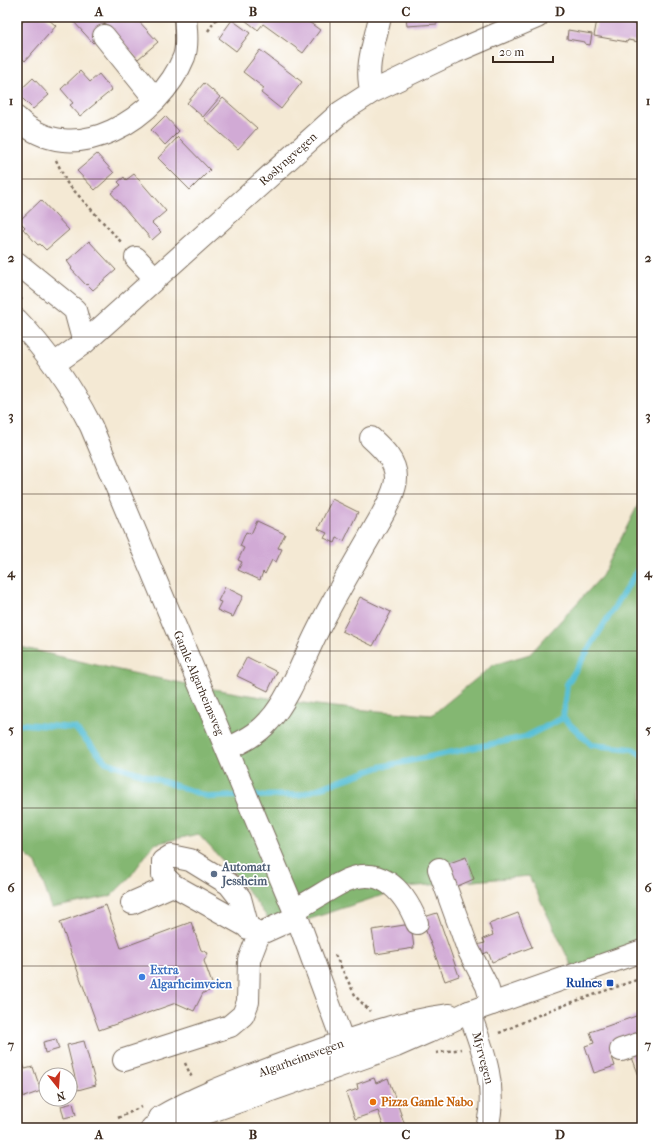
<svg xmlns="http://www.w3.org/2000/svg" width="659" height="1145" font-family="'IM FELL French Canon',serif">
<rect width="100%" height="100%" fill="#fff"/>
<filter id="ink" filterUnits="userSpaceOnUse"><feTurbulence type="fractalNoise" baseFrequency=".025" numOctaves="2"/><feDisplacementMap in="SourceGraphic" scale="8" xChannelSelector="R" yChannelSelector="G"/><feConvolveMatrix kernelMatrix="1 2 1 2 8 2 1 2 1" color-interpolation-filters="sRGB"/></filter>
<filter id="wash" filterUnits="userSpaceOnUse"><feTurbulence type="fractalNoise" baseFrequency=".012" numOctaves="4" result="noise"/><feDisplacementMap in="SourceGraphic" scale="16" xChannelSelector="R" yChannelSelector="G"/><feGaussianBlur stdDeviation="0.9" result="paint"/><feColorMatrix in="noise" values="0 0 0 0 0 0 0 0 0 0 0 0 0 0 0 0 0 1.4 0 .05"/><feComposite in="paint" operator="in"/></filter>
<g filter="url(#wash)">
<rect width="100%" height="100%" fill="#f4e9d4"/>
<path fill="#84b772" stroke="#607048" d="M642 497V952L576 975 529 876 407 887 298 923 270 921 236 875 198 834 154 844 130 877 111 896 52 908 36 863 17 848V646C116 671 216 692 317 705 355 710 394 712 432 715L493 665 530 654 602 576Z"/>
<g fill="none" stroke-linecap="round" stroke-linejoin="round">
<path stroke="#58bfd6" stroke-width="6" d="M563 718 567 684 642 563
M563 718 592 745 633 749 642 755
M17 725 24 724 75 728 106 762 209 797 241 796
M251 796 300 795 380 767 525 737 563 718"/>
</g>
<g id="blocks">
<path fill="#d1aad5" d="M27 17H46L56 26 25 61 17 53V28Z
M80 17H99L109 28 93 43 74 22Z
M100 17H135L158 42 138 59Z
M241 17H302L320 30 303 53 263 24 258 30Z
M406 17H437V24L407 26Z
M593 17H632L631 23 642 25 639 42 628 40 627 42 594 36 597 20H593Z
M232 20 250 33 236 51 219 38Z
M568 30 592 34 590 45 585 44V42L567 39Z
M260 50 302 82 281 109 261 93 264 88 243 72Z
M80 71 90 82 99 74 112 90 80 116 70 105 73 103 61 89Z
M33 78 49 95 33 109 17 93Z
M204 83 220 97 203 117 187 103Z
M223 98 257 128 238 149 204 119Z
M165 116 179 131 165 145 151 130Z
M178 137 210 170 190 190 158 158Z
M97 154 114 173 95 190 77 171Z
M134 174 166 211 152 223 161 232 152 240 111 193 121 185 118 182 124 177 126 180Z
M17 184 21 192 17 196Z
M17 197 21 201 17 205Z
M41 200 69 230 46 250 40 244 38 245 23 229 25 227 19 221Z
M89 241 116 270 93 290 87 284 86 285 71 269 72 268 67 261Z
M332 499 358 512 344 541 337 538 335 543 324 538 327 533 318 529Z
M257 521 285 534 278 548 282 549 276 562 272 560 265 574 263 572 260 580 238 570 242 562 238 560 244 548 240 546 246 532 251 534Z
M225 587 243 596 233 617 217 610 221 602 218 601Z
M360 597 391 612 373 646 342 631Z
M247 657 277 672 268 691 237 676Z
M466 857 474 879 453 888 444 865Z
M106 905 121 948 191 922 201 950 208 953 204 961 214 989 203 993 194 1011 176 1003 99 1030 60 922Z
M437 913 459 976 445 981 421 918Z
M518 913 532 947 492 962 488 952 476 957 472 946 485 943 483 939 493 935 489 924Z
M411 924 414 948 376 954 372 930Z
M639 1015 642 1024V1040L610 1051 615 1066 594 1073 585 1046 594 1043 590 1032Z
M56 1039 59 1049 45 1053 43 1042Z
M84 1041 96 1085 78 1090 67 1045Z
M17 1047 25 1069 33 1067 41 1091 24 1097 22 1091 17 1093Z
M642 1047V1075L639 1076 630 1052Z
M374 1078 376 1083 388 1078 406 1128H384L378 1111 355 1119 346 1093 358 1089 357 1084Z
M73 1103 76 1115 64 1118 61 1106Z"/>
</g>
</g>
<g filter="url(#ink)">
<use href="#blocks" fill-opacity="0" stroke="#7c6d5e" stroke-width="1"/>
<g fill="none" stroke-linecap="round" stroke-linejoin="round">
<g stroke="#7c6d5e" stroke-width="24">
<path id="minor" d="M104 36 155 99
M372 92C364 68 375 41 380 17
M17 118C73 173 160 117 184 57 188 45 186 29 185 17
M136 258 155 278
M17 263 75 310 84 343
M54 364 84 343 341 112 372 92 455 52 537 17
M227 749C242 742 258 734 269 721 290 698 304 657 318 630 335 596 354 564 373 531 380 518 396 494 396 478 396 461 383 449 371 438
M439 869 468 949 487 986 492 1004
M173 885 163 875V861L171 856 190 860 229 884 240 898 248 928
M132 903 173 885 257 932
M294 910C310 902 324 892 339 884 378 862 403 888 417 923
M469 1012C483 1050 498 1087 487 1128
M621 1050 642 1043
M124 1060 230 1026 243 1015 248 1002 249 960 259 934 297 917"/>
</g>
<g stroke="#7c6d5e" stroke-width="24">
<path id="major" d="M17 320C48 352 71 387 91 426L297 917 350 1061
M159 1118C200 1094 246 1078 290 1061 342 1042 395 1022 450 1015
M152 1128 183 1121 396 1046 428 1032 469 1012 642 951"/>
</g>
<path stroke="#7c6d5e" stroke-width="2.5" stroke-dasharray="3 3" stroke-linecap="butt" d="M208 31 218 17
M56 160 67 183 122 243
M17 294 22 300
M335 955 356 997 370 1011
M499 1033 550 1010 642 978
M436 1053 461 1049
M185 1063 192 1078
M118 1118 141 1107"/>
<use href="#minor" stroke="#fff" stroke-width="22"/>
<use href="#major" stroke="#fff" stroke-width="22"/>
</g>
</g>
<path fill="none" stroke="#3b2a1e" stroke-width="1" stroke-opacity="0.55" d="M176 17V1128M330 17V1128M483 17V1128M17 179H642M17 337H642M17 494H642M17 651H642M17 808H642M17 966H642"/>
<circle fill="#5c6f8a" stroke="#fff" stroke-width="1.5" cx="214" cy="874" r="4"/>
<circle fill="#3f7fe0" stroke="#fff" stroke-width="1.5" cx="142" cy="977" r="4"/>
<rect fill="#1a4fb4" stroke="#fff" stroke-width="1.5" x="606" y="979" width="8" height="8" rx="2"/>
<circle fill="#e8710a" stroke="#fff" stroke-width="1.5" cx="373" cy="1102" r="4"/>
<g text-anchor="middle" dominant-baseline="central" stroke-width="3.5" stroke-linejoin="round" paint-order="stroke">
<g font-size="12" fill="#3b2a1e" stroke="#fff">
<text transform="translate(288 159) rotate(-42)">Røslyngvegen</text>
<text transform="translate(199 683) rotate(67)">Gamle Algarheimsveg</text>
<text transform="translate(301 1058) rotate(-20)">Algarheimsvegen</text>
<text transform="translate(483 1058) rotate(75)">Myrvegen</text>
</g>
<g font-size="12" font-weight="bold" fill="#4e5e75" stroke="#fff" text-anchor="start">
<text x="222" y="867">Automat1<tspan x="222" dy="14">Jessheim</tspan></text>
</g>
<g font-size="12" font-weight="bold" fill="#366cbe" stroke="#fff" text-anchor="start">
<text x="150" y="970">Extra<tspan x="150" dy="14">Algarheimveien</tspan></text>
</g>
<g font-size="12" font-weight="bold" fill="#164399" stroke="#fff" text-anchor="end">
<text x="602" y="983">Rulnes</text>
</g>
<g font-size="12" font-weight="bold" fill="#c56008" stroke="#fff" text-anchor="start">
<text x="381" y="1102">Pizza Gamle Nabo</text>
</g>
</g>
<rect width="659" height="1145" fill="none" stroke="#fff" stroke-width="44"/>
<g transform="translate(58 1087) rotate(163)"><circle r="19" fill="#ffffff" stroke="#b1aaa5"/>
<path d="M0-3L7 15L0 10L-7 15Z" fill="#c8321e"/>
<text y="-6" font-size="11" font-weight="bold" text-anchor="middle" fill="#3b2a1e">N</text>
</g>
<path d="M493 56v6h60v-6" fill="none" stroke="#3b2a1e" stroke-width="2"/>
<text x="499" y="56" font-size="12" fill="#3b2a1e" stroke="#ffffff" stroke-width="3" paint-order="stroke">20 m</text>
<rect x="22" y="22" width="615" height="1101" fill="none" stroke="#3b2a1e" stroke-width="1.5"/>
<g font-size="13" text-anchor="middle" font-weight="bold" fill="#3b2a1e">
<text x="99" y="16">A</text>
<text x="253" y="16">B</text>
<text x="406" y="16">C</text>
<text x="560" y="16">D</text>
<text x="11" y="105">1</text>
<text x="648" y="105">1</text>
<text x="11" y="262">2</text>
<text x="648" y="262">2</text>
<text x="11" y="420">3</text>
<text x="648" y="420">3</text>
<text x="11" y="577">4</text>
<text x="648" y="577">4</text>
<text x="11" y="734">5</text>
<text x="648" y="734">5</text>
<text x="11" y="892">6</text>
<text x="648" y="892">6</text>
<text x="11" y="1049">7</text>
<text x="648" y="1049">7</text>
<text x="99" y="1139">A</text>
<text x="253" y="1139">B</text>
<text x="406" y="1139">C</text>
<text x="560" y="1139">D</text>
</g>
</svg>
